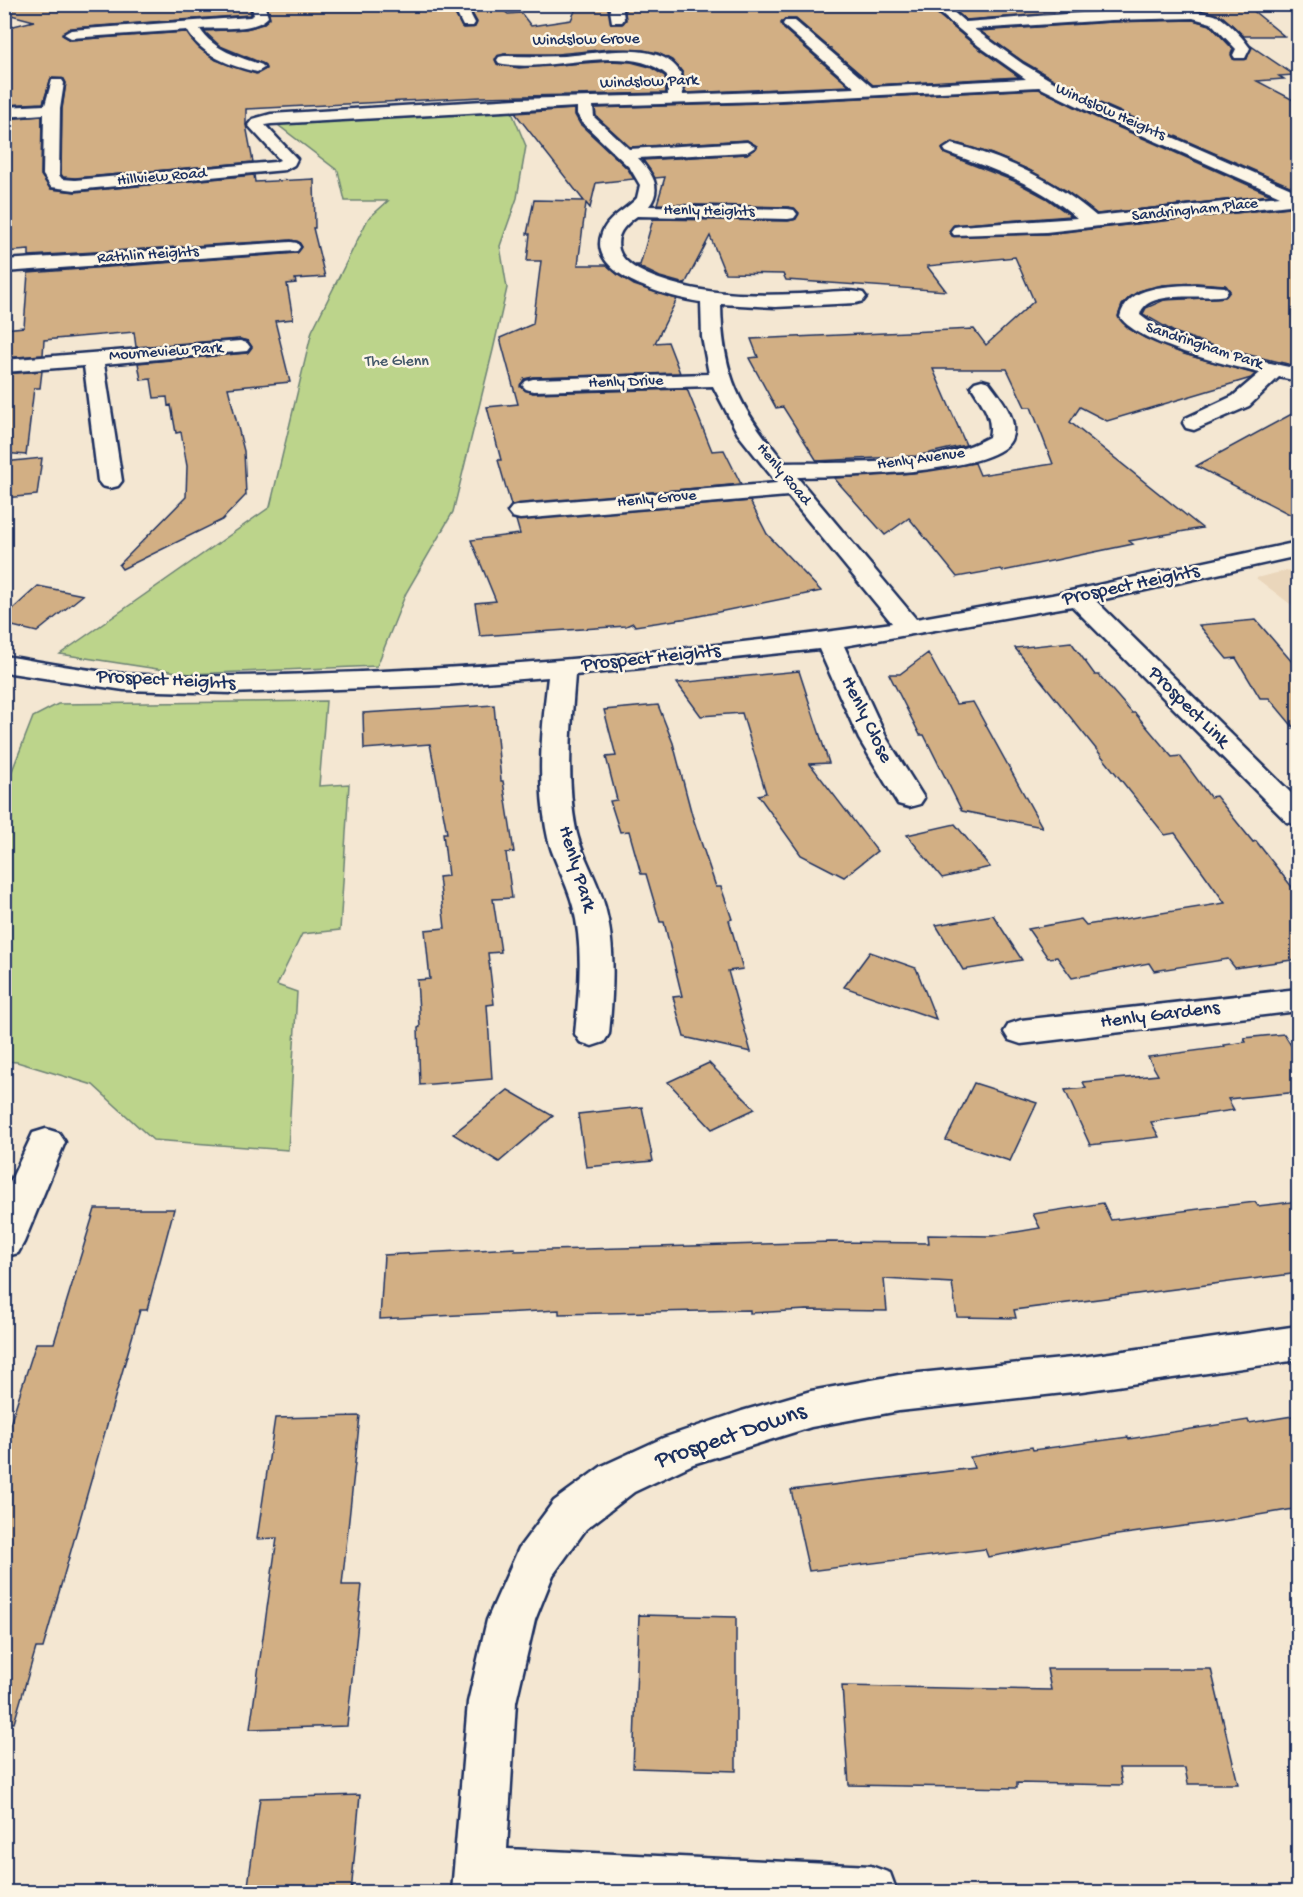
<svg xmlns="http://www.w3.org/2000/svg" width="1303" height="1897" font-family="'Gochi Hand',sans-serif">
<rect width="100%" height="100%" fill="#f4e7d2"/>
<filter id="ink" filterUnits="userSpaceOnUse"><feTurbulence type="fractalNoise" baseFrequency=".0167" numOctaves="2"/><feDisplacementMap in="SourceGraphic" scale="12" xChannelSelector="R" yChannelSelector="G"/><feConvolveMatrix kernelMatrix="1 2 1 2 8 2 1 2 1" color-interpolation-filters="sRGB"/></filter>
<g filter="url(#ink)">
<path fill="#ead6bb" d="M1298 568V610L1256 578Z"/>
<path fill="#bcd48b" stroke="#6c8274" stroke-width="1.5" d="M511 110 526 146 517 198 500 246 507 288 493 350 453 512 406 593 377 666 190 674 60 654 270 507 312 331 368 219 388 201H345L338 171 278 125Z
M326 701 319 786 349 784 340 930 302 934 277 985 297 992 288 1150 153 1140 93 1085 17 1062 5 1061V789L33 717 58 704Z"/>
<path fill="#d2af84" stroke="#1b2f5e" stroke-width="1.5" d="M13 4H249L251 14 249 15 71 28 62 35 71 40 186 32 199 48 216 60 256 74 266 69 264 64 220 46 204 31 246 29 263 24 270 18 267 4H447L451 7 463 28 475 27 477 22 468 6 479 4H495L508 14 521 13 531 26 571 20 578 4H607L612 24H622L626 20 624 4H776V7L902 4 904 8 929 7 978 48 1019 77 873 85 796 19H785L781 23 784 29 849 86 685 93 683 73 672 60 658 53 643 50 609 49 557 54H504L495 59 497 64 519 68 610 61 631 62 650 67 665 76 666 93 482 97 246 109V125L253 162 75 178 63 177 61 174 62 109 66 83 64 79 51 78 43 103 4 105 5 28 34 21 11 15Z
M991 4H1245L1284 36H1244L1222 16 1204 11 1139 8 966 20 950 6Z
M1193 20 1210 25 1233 49 1231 54 1233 59H1247L1251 46 1294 75 1279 76 1284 79 1257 81 1299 103V190L1077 93 1024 62 980 31 1112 22Z
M1039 89 1093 116 1271 195 1097 214 1065 190 1029 170 992 154 953 142 942 149 945 154 1014 181 1046 198 1071 216 954 225 949 231 952 236 1046 234 1299 206V364L1292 365 1216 347 1174 332 1143 314 1146 308 1164 300 1225 297 1230 291 1225 285 1196 283 1162 285 1139 291 1130 297 1122 305 1118 316 1129 329 1145 338 1184 354 1255 374 1251 378 1107 421 1080 407 1070 422 1202 528 1129 541 1133 544 1003 571 1001 569 957 577 909 518 885 535 834 478 912 473 975 463 980 475 1053 464 1031 407H1025L1007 369H933L966 445 916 456 817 461 783 407 776 408 749 358 758 357 751 339 974 329 986 345 1034 301 1015 257 927 266 946 291 786 280 783 274 725 273 710 236 685 284 660 277 635 265H640L653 219 788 221 796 219 799 213 794 208 788 207 657 204 665 177 655 178 643 160 747 154 757 146 747 140 630 147 596 116 595 108 762 103Z
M575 109V115L580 124 628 169 634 179 596 183 590 208 586 203 578 265H607L618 275 634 285 677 299 655 343 668 342 680 373 533 377 524 379 520 387 533 393 687 389 712 451 724 450 741 484 511 505 498 460H501L487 407 518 404 500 338 533 324 541 261H527L530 234H527L534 200 584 201 515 113Z
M42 116 41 175 51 189 75 192 254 175 255 182 314 179 315 228H313L325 277 295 279 296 283 287 284 293 319 275 321 290 382 228 388 244 451 246 495 222 520 122 569 119 565 186 497 187 466 181 432 176 433 171 405 168 406 167 397 154 398 151 379 141 380 138 363 247 353 252 347 248 341 240 339 136 347 134 332 44 340 43 355 4 358V329L24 327 28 273 297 253 302 247 299 242 291 240 29 256V250L4 252V119Z
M42 371 40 388H34L26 455 4 453V374Z
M1299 410V519L1196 466Z
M42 458 37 495 4 498V462Z
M750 501 767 534 821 591 689 618 635 626 633 623 626 626 480 636 475 603 496 601 471 540 520 534 516 520Z
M38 586 83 595 37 632 4 624V617Z
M1256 620 1299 670V734L1269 698H1260L1236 658 1227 659 1199 625Z
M1071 642 1095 675H1099L1132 713H1135L1172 757 1180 756 1210 797 1216 796 1253 842 1256 841 1299 896V959L1235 968 1228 959 1154 971 1149 963 1072 978 1057 957 1048 958 1028 929 1081 919 1086 925 1225 903 1175 833 1165 835 1015 648Z
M928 653 956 704 973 702 1042 827 962 811 924 735H920L889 674H900Z
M799 671 829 763 810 764 877 851 844 877 801 855 758 795 766 793 742 713 701 716 677 683Z
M494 705 501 781H503L514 852 506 853 512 898 493 899 501 952 488 953 494 1004 487 1005 492 1079 420 1085 418 1028 420 1027 417 980 430 979 425 930 445 928 439 877 448 876 443 833H447L430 744 364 749 363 713Z
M658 705 673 743 692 815 716 887H721L732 919 729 920 743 969 728 971 751 1052 684 1037 673 997 682 996 664 922H660L646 874H641L629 831 620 832 610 801 617 800 606 757 616 756 604 710Z
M955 824 990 867 942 878 907 835Z
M993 915 1022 960 963 970 936 925Z
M870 952 916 968 936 1019 844 987Z
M1284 1034 1299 1058V1092L1228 1099 1234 1110 1151 1122 1159 1137 1090 1145 1065 1090 1086 1088 1083 1082 1158 1075 1148 1057 1225 1047 1224 1045 1246 1042 1244 1038Z
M709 1063 755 1109 712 1129 668 1082Z
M974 1083 1037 1103 1010 1161 946 1140Z
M508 1090 553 1116 499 1162 453 1134Z
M642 1107 653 1161 586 1167 578 1114Z
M1299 1201V1273L1014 1310 1016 1318 957 1317 952 1283 884 1279 887 1311 807 1310 750 1313V1310L559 1314V1310L380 1319 384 1255 515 1248V1251L830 1242 929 1243 928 1235 992 1236 1040 1228 1033 1214 1103 1203 1111 1220 1255 1202 1258 1206Z
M95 1209H174L147 1310H140L43 1648H36L14 1723 4 1722V1443L36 1343H54Z
M1299 1415V1508L1229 1520 1102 1537 988 1557 985 1549 809 1571 791 1490 974 1468 970 1457 1032 1447 1033 1450 1128 1437 1129 1439 1248 1420 1249 1423Z
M360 1416 342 1585H362L347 1726 250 1729 277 1538 257 1539 275 1418Z
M639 1615 736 1617V1771L633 1768Z
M1047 1669H1211L1238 1784H1188L1185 1768H1119L1122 1785 1017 1783V1788L849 1785 842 1686 1051 1690Z
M360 1795 351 1893H247L260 1798Z"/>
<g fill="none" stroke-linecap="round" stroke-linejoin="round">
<g stroke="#1b2f5e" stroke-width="5">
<path id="minor" d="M251 4H264L268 17C254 32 219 27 200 29 213 50 239 57 262 65L264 68 257 72C230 66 201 55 187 30L71 38 64 34 71 30 250 17 254 15Z
M452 4H465L475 23 473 26H463Z
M609 4H622L624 19 622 22H612Z
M929 4H944L965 22C1008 19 1194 0 1221 18 1231 25 1243 38 1250 48L1245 58H1235L1233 55 1236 49 1211 23 1193 18 1112 20 974 29 1023 64 1076 95 1298 192V204L1046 232 954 235 951 231 954 227 960 226 1077 218C1040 185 993 169 946 152L944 149 952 144C1004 157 1056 181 1096 216L1280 196 1094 114 1039 87 762 101 593 106 594 117 629 149 747 142 755 147 747 152 638 158C652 173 663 188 649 206L788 209 794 210 797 214 794 218 788 219 637 216C625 225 615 234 619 250 624 265 645 274 659 279 704 295 751 296 799 294 819 294 843 288 863 293L866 297 863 301 856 303 775 307 721 304C722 376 740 409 785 463 848 462 933 468 989 437 994 418 981 402 971 386L975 382 982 380 989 382C1000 397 1020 420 1011 440 994 475 834 476 797 477L916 619 1052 595 1298 542V556L1096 601 1298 800V825L1287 822 1072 606 844 646 887 739 924 798 920 804 909 807 898 804 859 739 819 649 575 675C571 726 566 779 576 830 582 857 598 880 605 907 616 948 613 992 609 1034L604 1042 592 1046 580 1042 575 1034C579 992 584 948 573 906 566 879 550 856 546 828 537 778 542 727 548 677L444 685 231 693 124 690 4 672V656C44 662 85 671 125 674 204 679 282 675 361 672 538 665 716 648 892 623L788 496 520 519 512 517 508 512 512 507 520 505 777 483 738 434 713 386 533 391 526 389 522 385 526 381 533 379 709 374 702 337 701 302C673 298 586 277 602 233 608 217 626 210 637 198L640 185 630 168 582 122 577 114V107L271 124 265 125 297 159 294 165 285 170 75 190 51 187 43 175 44 114 4 117V107L45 105 52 80H62L64 83 60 109 59 175 62 179 75 180 275 162 280 160 248 125 253 119 271 114 516 99 668 95 667 75C628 40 549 75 499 63L497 60 499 57 504 56C524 56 544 57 565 56 596 54 659 39 680 72 683 77 682 88 683 95L855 88 785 27 783 24 785 21H795L872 87 1026 79 979 46Z
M291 242 297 243 300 247 297 251 4 272V260Z
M1196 285 1225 287 1228 291 1225 295C1205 300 1145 288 1140 315 1174 344 1255 360 1298 369V381L1279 377 1249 406 1194 430 1186 428 1183 423 1186 418 1233 396 1260 373C1226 364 1140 345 1120 317 1127 285 1169 286 1196 285Z
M240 341 247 343 250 347 247 351 104 364 122 481 118 486 110 488 102 486 98 481 84 366 4 372V360Z
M1298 989V1011L1021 1044 1009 1040 1004 1032 1009 1024 1021 1020Z
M46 1129 59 1133 65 1142 24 1242 18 1253 4 1257V1195L33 1133Z
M1298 1326V1360L1082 1391 899 1411 811 1427 693 1464 634 1492 586 1529 553 1575 535 1620 516 1702 507 1849 871 1866 890 1873 897 1892H452L468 1702 487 1620 519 1548 554 1501 602 1466 663 1438 742 1411 811 1391 899 1375 1082 1357Z"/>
</g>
<use href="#minor" fill="#fcf5e5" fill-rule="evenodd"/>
</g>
</g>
<g text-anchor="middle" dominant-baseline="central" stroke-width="5" stroke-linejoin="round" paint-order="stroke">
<g font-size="16" fill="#1b2f5e" stroke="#fcf5e5">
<text transform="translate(586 41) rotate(-1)">Windslow Grove</text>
<text transform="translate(649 83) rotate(-2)">Windslow Park</text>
<text transform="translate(1110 113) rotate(24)">Windslow Heights</text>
<text transform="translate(162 178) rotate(-5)">Hillview Road</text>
<text transform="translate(1195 211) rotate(-6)">Sandringham Place</text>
<text transform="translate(709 212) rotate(1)">Henly Heights</text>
<text transform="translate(148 256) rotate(-4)">Rathlin Heights</text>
<text transform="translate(1204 347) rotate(18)">Sandringham Park</text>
<text transform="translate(166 353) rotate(-4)">Mourneview Park</text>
<text transform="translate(626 383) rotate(-2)">Henly Drive</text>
<text transform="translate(921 460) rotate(-8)">Henly Avenue</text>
<text transform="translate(783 475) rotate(50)">Henly Road</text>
<text transform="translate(657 500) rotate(-5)">Henly Grove</text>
</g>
<g font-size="16" fill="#435869" stroke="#fcf5e5">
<text x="397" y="362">The Glenn</text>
</g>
<g font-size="20" fill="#1b2f5e" stroke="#fcf5e5">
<text transform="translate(1131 586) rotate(-12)">Prospect Heights</text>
<text transform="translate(651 659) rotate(-6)">Prospect Heights</text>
<text transform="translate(166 681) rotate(3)">Prospect Heights</text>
<text transform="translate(1188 708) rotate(45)">Prospect Link</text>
<text transform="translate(866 720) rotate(64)">Henly Close</text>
<text transform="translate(576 869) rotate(73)">Henly Park</text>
<text transform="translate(1160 1016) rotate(-7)">Henly Gardens</text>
</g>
<g font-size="24" fill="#1b2f5e" stroke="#fcf5e5">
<text transform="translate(731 1437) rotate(-19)">Prospect Downs</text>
</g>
</g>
<rect width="1303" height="1897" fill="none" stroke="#fcf5e5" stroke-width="24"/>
<rect x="12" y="12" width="1279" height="1873" fill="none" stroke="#1b2f5e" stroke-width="2" filter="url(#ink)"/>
</svg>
